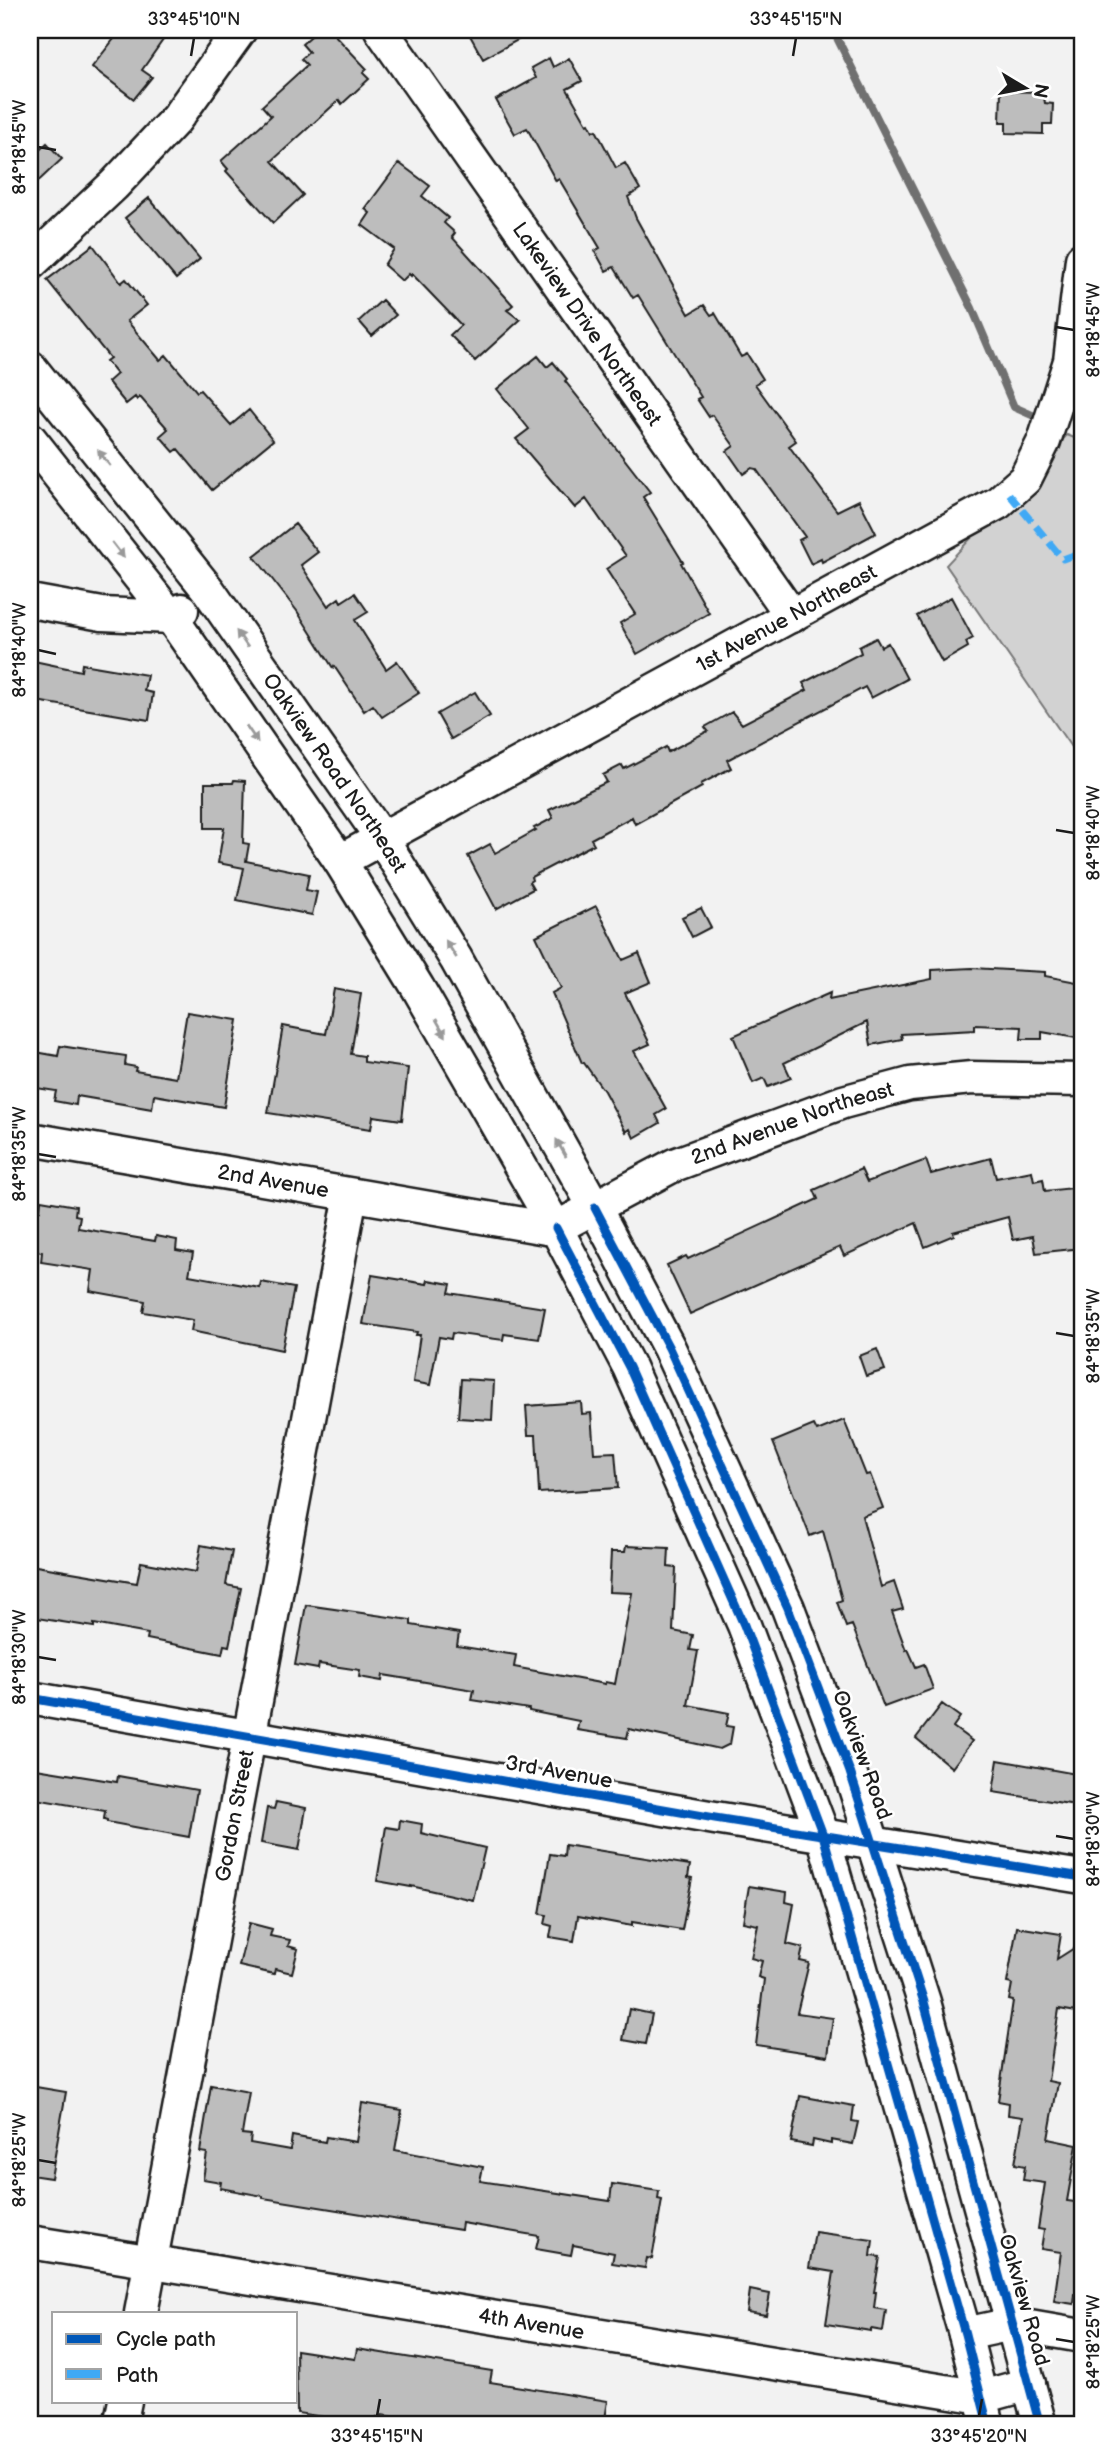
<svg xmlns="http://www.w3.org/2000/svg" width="1112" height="2455" font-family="'Balsamiq Sans',sans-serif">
<rect width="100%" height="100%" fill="#f2f2f2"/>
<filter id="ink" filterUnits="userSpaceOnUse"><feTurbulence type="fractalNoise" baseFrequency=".0143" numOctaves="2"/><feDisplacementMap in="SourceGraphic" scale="14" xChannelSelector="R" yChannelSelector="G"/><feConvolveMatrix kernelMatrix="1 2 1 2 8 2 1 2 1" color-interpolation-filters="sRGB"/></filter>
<g filter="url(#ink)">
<path fill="#d2d2d2" stroke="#777" stroke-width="2" d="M1067 435 1082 441V763L946 565Z"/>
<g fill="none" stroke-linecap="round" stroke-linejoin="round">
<path stroke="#707070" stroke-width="8" d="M833 30 972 308 1014 407 1032 415
M1080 423 1082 450"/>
</g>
<path fill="#bdbdbd" stroke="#1c1c1c" stroke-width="2" d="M121 30H170L142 70 152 77 134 99 92 67Z
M318 30H330L367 69 363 73 369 79 342 104 339 100 272 161 303 195 273 223 226 171 228 169 221 161 271 116 262 106 307 65 301 59 309 52 302 44Z
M467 30H536L483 59Z
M549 58 553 67 569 58 582 81 567 89 587 124 589 123 593 131 596 130 616 168 625 163 640 189 628 197 636 218 689 314 704 305 711 315 715 313 741 357 747 354 763 379 755 384 796 441 789 446 837 511 859 500 876 533 822 562 821 559 811 564 799 540 805 537 756 469 752 468 743 474 727 451 734 446 712 415 709 417 697 399 701 397 638 295 633 298 614 267 606 271 595 251 600 248 559 179 556 181 527 128 515 134 496 100 536 78 531 68Z
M1001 91 1043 92 1045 103 1053 104 1052 124H1043V134L1006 133V122H1000Z
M47 143 62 159 30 189V159Z
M399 163 430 186 422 196 448 218 444 223 455 233 452 237 513 305 507 310 520 320 475 361 450 335 461 325 412 274 411 276 409 274 402 281 384 265 394 249 362 225 370 213 365 209Z
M149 198 200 259 176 279 125 218Z
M93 245 121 283 126 279 147 305 127 321 160 360 166 355 197 392 200 390 231 425 249 410 273 440 212 490 178 449 174 452 160 436 168 429 140 397 137 400 135 397 126 404 108 382 117 374 106 361 110 358 47 280Z
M382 300 396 315 372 336 359 321Z
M538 356 547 367 553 362 567 379 565 381 596 420 595 421 650 492 643 497 683 562 681 563 709 613 637 654 620 623 635 614 606 569 626 556 586 499 575 508 516 439 529 429 497 389Z
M295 524 318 552 301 565 328 606 339 598 341 602 355 593 368 612 355 620 386 669 397 661 419 693 382 717 373 705 364 711 334 666 333 668 297 611 254 556Z
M951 597 973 638 966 642 968 647 942 662 917 616Z
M876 638 881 647 888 643 907 679 871 698 865 687 727 760 731 768 701 784 702 787 635 824 632 817 591 839 594 844 531 877 532 880 529 882 533 889 496 909 468 856 490 844 495 853 536 830 534 828 553 818 549 810 607 782 603 775 622 765 624 769 666 747 668 752 708 731 705 727 732 712 742 724 807 690 803 683 861 653 859 647Z
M34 661 81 671 82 664 147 675 144 691 153 693 149 720 30 700V671L33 672Z
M475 692 490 716 451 739 437 714Z
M234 780 245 781 243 843 249 844 246 861 309 874 306 890 317 892 312 915 237 900 244 868 218 863 224 828H205V783H233Z
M596 906 623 960 639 953 651 982 625 993 650 1044 634 1051 666 1109 656 1115 660 1123 634 1138 630 1129 626 1132 604 1091 584 1063H582L552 993 561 988 536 936Z
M701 908 711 927 692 937 682 917Z
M972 968 1045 972V976L1082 983V1039L1042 1032V1039H1021L1022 1027 975 1025V1030L901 1034 902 1039 871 1045 867 1022 784 1063 791 1078 768 1087 764 1078 753 1083 733 1036 830 993 829 1000 932 979V970Z
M334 989 361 994 351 1054 364 1056V1062L408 1068 402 1120 373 1116 371 1129 268 1113 283 1026 326 1034Z
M187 1012 238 1020 224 1107 154 1095 152 1109 77 1096 76 1105 54 1101 56 1091 30 1087V1051L58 1056 60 1046 126 1056 125 1065 136 1067 135 1071 176 1078Z
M991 1158 996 1178 1032 1171 1034 1181 1043 1179 1045 1191 1082 1187V1248L1036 1253 1033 1236 1013 1240 1008 1217 953 1232 954 1235 925 1247 916 1223 844 1256 840 1247 690 1314 667 1265 686 1256 688 1259 818 1199 814 1190 861 1169 867 1182 926 1160 931 1174Z
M41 1200 76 1206 75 1215 80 1216 78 1228 155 1241 156 1236 177 1240 176 1250 193 1253 189 1275 260 1288 261 1282 294 1288 282 1350 191 1331 193 1320 143 1312 145 1301 90 1291 93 1270 41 1262 42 1252 30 1250V1221H32L34 1209 40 1210Z
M372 1275 427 1284 428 1280 451 1284 449 1293 545 1308 539 1339 504 1334 503 1340 452 1333 451 1339 439 1337 430 1385 413 1382 420 1335H416L417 1332 363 1324Z
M877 1349 885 1370 866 1376 859 1356Z
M461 1379 494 1381 492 1420 458 1418Z
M581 1402 582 1414 591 1413 594 1453 615 1452 618 1488 539 1493 536 1435H528L526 1406Z
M844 1420 866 1475 870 1474 883 1508 862 1516 881 1587 894 1582 903 1609 892 1612 906 1650 908 1649 916 1667 924 1664 933 1689 884 1707 852 1625 846 1627 837 1602 842 1600 823 1531 810 1536 773 1442 814 1425 817 1431Z
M201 1545 232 1551 226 1585 241 1588 229 1646 224 1645 222 1654 147 1639 148 1634 94 1624V1627L30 1617V1565L137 1583 141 1562 196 1572Z
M626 1546 669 1548 668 1567 676 1568 673 1631 693 1635 690 1650 698 1651 688 1705 729 1713 726 1726 733 1727 730 1744 720 1749 629 1729 627 1738 577 1730 579 1721 529 1711V1709L472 1700 474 1690 383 1675 382 1681 359 1677 360 1670 319 1664 318 1669 295 1665 306 1605 411 1620V1625L459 1633 457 1646 516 1655 514 1667 605 1684V1682L615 1684 632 1593 609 1592 611 1552H625Z
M942 1704 960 1717 953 1727 972 1741 952 1768 916 1738Z
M998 1760 1082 1775V1806L993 1792Z
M30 1768 117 1782 118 1776 197 1790 189 1837 107 1822V1820L104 1819 105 1811 30 1798Z
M276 1802 306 1808 299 1850 261 1843 267 1808 274 1809Z
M400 1820 422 1824 421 1833 485 1848 473 1900 411 1886V1887L377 1881 386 1827 399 1829Z
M565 1845 690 1865 688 1877 692 1878 682 1930 632 1922V1926L578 1916 574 1941 550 1937 552 1926 545 1924 547 1915 540 1914 550 1854 564 1856Z
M749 1886 787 1892 786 1902 794 1904 787 1944 803 1948 800 1961 809 1963 797 2013 833 2018 828 2056 756 2045 764 1979 758 1977 762 1961 751 1958 758 1925 743 1922Z
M249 1923 272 1929 270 1936 290 1940 288 1946 298 1949 292 1973 275 1969 274 1974 239 1966Z
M1017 1927 1061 1934 1057 1959 1082 1943V2013L1059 2009 1048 2081 1058 2083 1048 2139 1077 2145 1067 2201 1082 2203V2295L1075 2294 1074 2304 1054 2301 1061 2252 1041 2249 1044 2230 1038 2229 1045 2183 1023 2180 1025 2166 1015 2164 1023 2117 1008 2115 1009 2103 998 2101 1013 2001 1009 2000 1012 1984 1007 1983Z
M629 2009 652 2014 646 2044 623 2040Z
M211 2085 249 2092 242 2134 251 2135 250 2143 290 2150 292 2136 325 2142 326 2137 356 2142 362 2103 402 2110 395 2150 483 2167 480 2181 610 2201 612 2184 659 2191 658 2199 662 2200 652 2259 647 2258 645 2268 612 2263 614 2253 573 2245 571 2255 536 2249 539 2236 462 2223 461 2230 263 2198V2196L220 2188 221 2182 203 2179 207 2153 200 2152Z
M30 2086 66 2092 51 2178 30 2175Z
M800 2096 854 2106 852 2121 858 2122 853 2144 831 2140V2144L813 2140 812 2146 791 2142Z
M815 2232 873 2240 871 2256 880 2257 874 2292H876L874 2308 886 2310 883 2331 871 2329V2331L826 2324 834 2272 809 2268Z
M750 2290 770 2294 766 2315 747 2312Z
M357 2349 492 2371 490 2382 608 2401 604 2425H444L382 2415 381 2418 377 2417 376 2425 297 2413 296 2350 355 2359Z"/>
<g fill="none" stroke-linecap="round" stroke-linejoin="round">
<g stroke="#1c1c1c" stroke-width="37">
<g id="minor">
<path id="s1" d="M381 30 792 616"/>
<path d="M30 264 114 185 176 119 240 30"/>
<path id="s2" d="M30 367 209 591 381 837 456 959 595 1208 669 1348 788 1608 850 1772 924 2002 1040 2425"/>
<path d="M30 439 171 617 340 861 418 988 556 1228 629 1367 744 1625 823 1835 965 2334 988 2425"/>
<path d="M30 601 102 614 171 617 182 610"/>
<path id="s3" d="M340 861 998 503 1025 479 1044 441 1070 361 1082 259"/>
<path id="s4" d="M30 1139 546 1228H556L674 1165 843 1102 910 1084 972 1078 1082 1080"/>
<path d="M30 1698 715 1818 1082 1877"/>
<path id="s5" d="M30 2242 982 2397 1029 2384"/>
<path id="s6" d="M141 2313 351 1195"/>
<path d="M965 2334 1012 2324 1082 2336"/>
<path d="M120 2425 125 2401"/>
</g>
</g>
<use href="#minor" stroke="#fff" stroke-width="32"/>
<path stroke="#3fa9f5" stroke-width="7" stroke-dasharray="14 7" stroke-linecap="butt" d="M1009 494 1063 559 1082 552"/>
<g stroke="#fff" stroke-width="13">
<path id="cycleway" d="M595 1208 669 1348 788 1608 850 1772 924 2002 1040 2425
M556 1228 629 1367 744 1625 823 1835 965 2334 988 2425
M30 1698 715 1818 1082 1877"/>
</g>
<use href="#cycleway" stroke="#0057b8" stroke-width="9"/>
</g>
<defs><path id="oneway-solid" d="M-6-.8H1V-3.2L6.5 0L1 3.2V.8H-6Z" transform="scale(1.75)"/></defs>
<g fill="#999">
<use href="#oneway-solid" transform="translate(104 458) rotate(-128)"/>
<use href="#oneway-solid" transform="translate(118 550) rotate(52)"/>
<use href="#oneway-solid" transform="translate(242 639) rotate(-125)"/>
<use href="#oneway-solid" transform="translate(252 734) rotate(55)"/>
<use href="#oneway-solid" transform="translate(451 949) rotate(-122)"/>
<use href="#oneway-solid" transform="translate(441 1028) rotate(60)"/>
<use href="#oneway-solid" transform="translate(561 1148) rotate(-119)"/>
</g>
</g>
<path fill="none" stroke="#1c1c1c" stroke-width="2.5" d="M191 56 194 38M793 56 796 38M38 147 56 150M1056 327 1074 330M38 650 56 654M1056 830 1074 833M38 1154 56 1157M1056 1333 1074 1336M38 1657 56 1660M1056 1836 1074 1839M38 2160 56 2163M1056 2339 1074 2342M377 2416 380 2399M979 2416 982 2399"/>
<g text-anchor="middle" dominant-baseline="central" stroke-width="5" stroke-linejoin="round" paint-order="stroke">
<g font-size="21" fill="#1c1c1c" stroke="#fff">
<text stroke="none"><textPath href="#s1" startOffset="359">Lakeview Drive Northeast</textPath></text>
<text stroke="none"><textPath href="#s3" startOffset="508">1st Avenue Northeast</textPath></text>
<text stroke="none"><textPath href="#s2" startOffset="508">Oakview Road Northeast</textPath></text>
<text stroke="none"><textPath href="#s4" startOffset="793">2nd Avenue Northeast</textPath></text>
<text stroke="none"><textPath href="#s4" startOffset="247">2nd Avenue</textPath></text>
<text transform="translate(862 1755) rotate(70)">Oakview Road</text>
<text transform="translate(559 1772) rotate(10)">3rd Avenue</text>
<text stroke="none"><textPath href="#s6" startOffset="506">Gordon Street</textPath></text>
<text transform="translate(1024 2300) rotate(74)">Oakview Road</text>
<text stroke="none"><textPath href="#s5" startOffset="508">4th Avenue</textPath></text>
</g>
</g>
<rect width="1112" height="2455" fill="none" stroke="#fff" stroke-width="77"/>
<rect x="52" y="2312" width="245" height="91" fill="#ffffff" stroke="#a4a4a4" stroke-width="2"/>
<rect x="66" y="2334" width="35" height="10" fill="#0057b8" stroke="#a4a4a4" stroke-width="2"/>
<text x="116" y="2346" font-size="21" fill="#1c1c1c">Cycle path</text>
<rect x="66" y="2369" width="35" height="10" fill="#3fa9f5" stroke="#a4a4a4" stroke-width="2"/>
<text x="116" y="2382" font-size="21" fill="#1c1c1c">Path</text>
<g transform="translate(1025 88) rotate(100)" stroke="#ffffff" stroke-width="5" paint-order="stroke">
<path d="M0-5L12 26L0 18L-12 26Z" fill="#1c1c1c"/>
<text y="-10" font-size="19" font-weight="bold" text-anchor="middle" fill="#1c1c1c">N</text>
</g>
<rect x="38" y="38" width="1036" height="2378" fill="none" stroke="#1c1c1c" stroke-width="2.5"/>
<g font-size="18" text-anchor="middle" fill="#1c1c1c">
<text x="194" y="25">33°45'10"N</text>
<text x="796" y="25">33°45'15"N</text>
<text transform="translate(19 147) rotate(-90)" y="6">84°18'45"W</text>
<text transform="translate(1093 330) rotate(-90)" y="6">84°18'45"W</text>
<text transform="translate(19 650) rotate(-90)" y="6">84°18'40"W</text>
<text transform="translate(1093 833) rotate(-90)" y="6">84°18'40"W</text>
<text transform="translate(19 1154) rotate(-90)" y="6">84°18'35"W</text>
<text transform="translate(1093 1336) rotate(-90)" y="6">84°18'35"W</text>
<text transform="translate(19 1657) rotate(-90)" y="6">84°18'30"W</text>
<text transform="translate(1093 1839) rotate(-90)" y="6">84°18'30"W</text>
<text transform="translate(19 2160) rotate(-90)" y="6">84°18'25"W</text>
<text transform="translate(1093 2342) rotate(-90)" y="6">84°18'25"W</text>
<text x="377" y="2442">33°45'15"N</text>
<text x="979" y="2442">33°45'20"N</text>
</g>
</svg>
